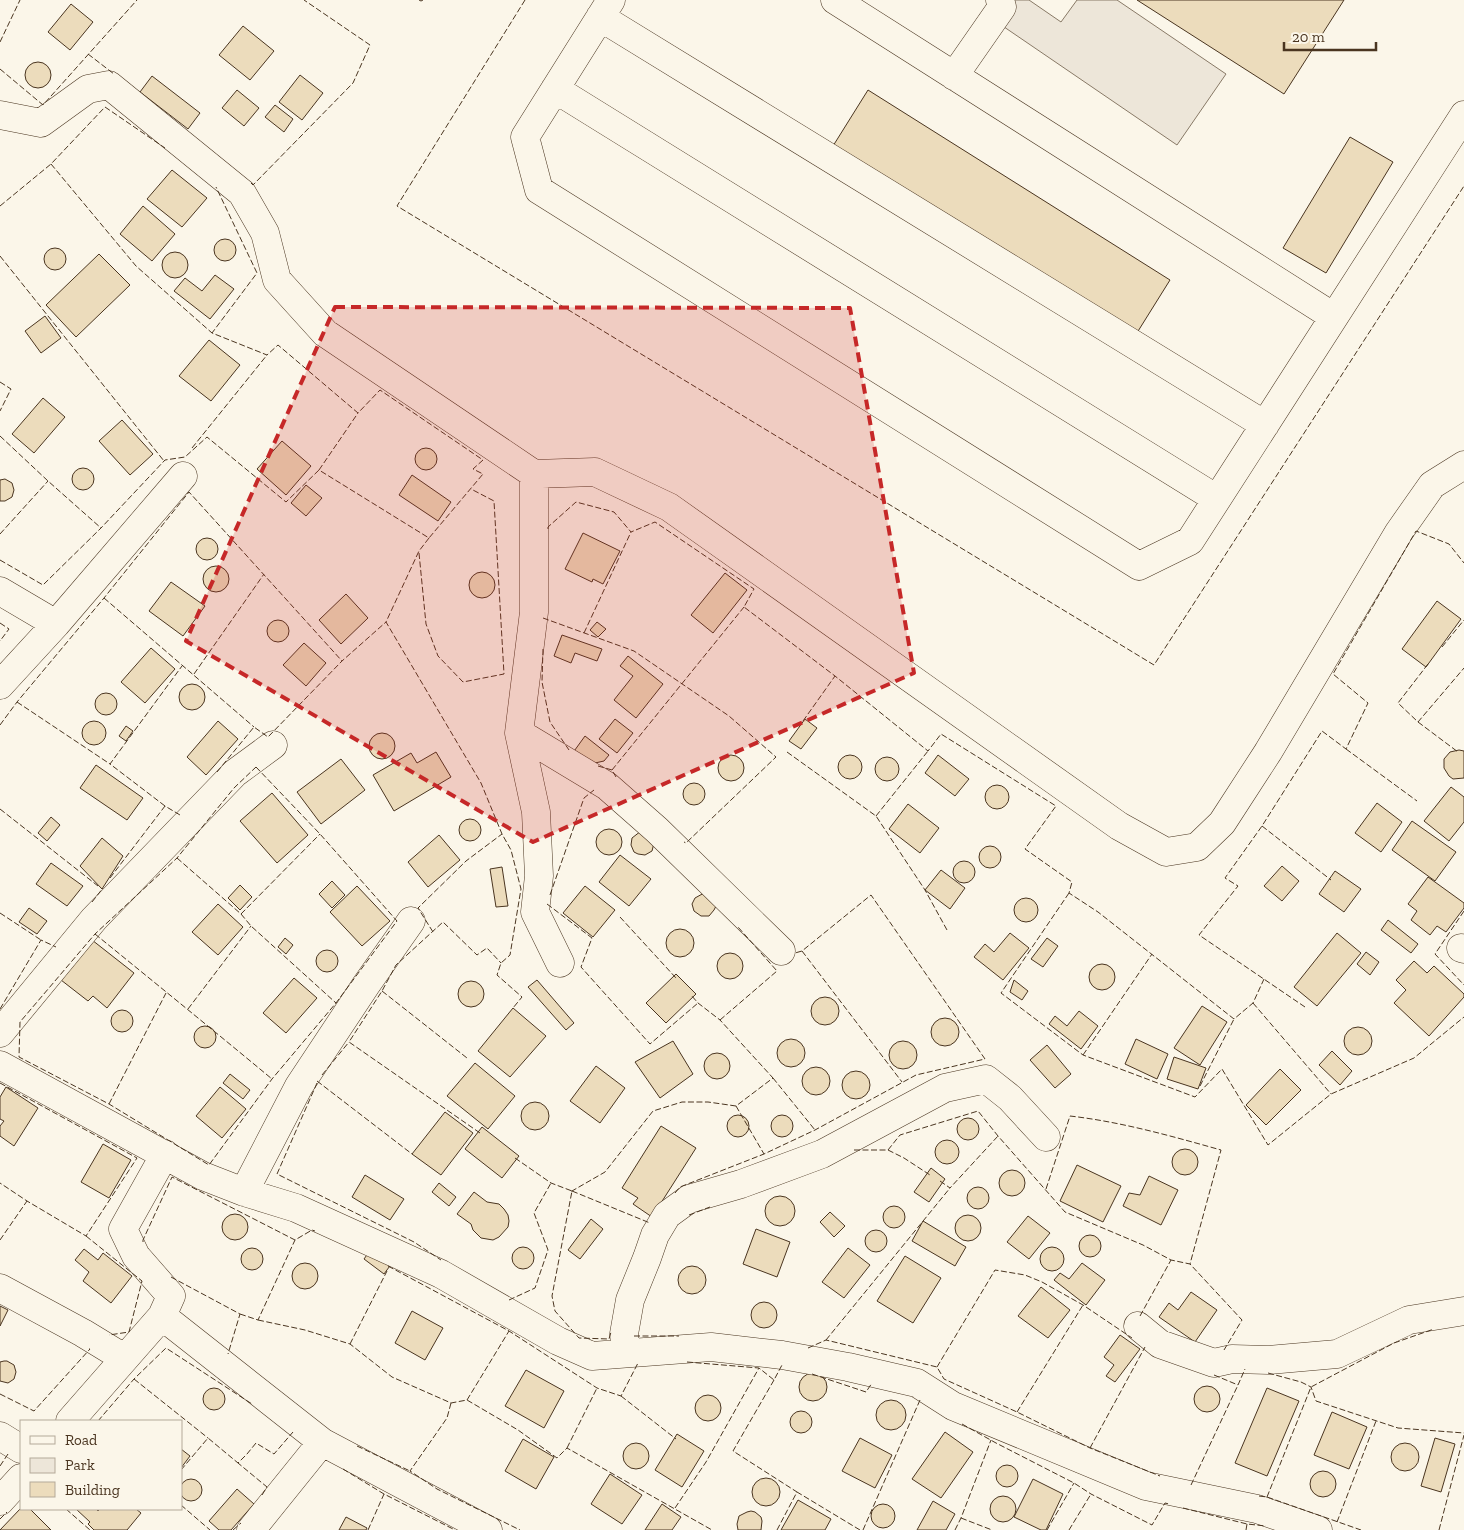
<svg xmlns="http://www.w3.org/2000/svg" width="1464" height="1530" font-family="'Zilla Slab',serif">
<rect width="100%" height="100%" fill="#fbf6e9"/>
<path fill="#ede6d9" stroke="#887966" d="M999 0H1029L1061 22 1077 0H1117L1226 74 1177 145 988 16Z"/>
<path fill="#ecdcbc" stroke="#4a3520" d="M1137 0H1344L1284 94Z
M71 4 93 22 70 50 48 32Z
M243 26 274 51 250 80 219 55Z
M25 75a13 13 0 1 1 26 0a13 13 0 1 1-26 0Z
M300 75 323 93 302 120 279 102Z
M152 76 200 113 188 129 140 92Z
M237 90 259 108 244 126 222 108Z
M868 90 1170 280 1135 336 833 146Z
M275 105 293 119 284 132 265 117Z
M1350 137 1393 162 1326 273 1283 248Z
M172 170 207 198 182 227 147 199Z
M143 206 175 234 152 261 120 234Z
M214 250a11 11 0 1 1 22 0a11 11 0 1 1-22 0Z
M44 259a11 11 0 1 1 22 0a11 11 0 1 1-22 0Z
M162 265a13 13 0 1 1 26 0a13 13 0 1 1-26 0Z
M99 254 130 285 76 337 46 305Z
M215 275 234 289 210 319 174 291 185 278 202 291Z
M45 316 61 338 41 353 25 331Z
M209 340 240 365 211 401 179 376Z
M43 398 65 417 34 453 12 434Z
M122 420 153 454 130 475 99 441Z
M282 441 311 466 286 495 257 469Z
M415 459a11 11 0 1 1 22 0a11 11 0 1 1-22 0Z
M72 479a11 11 0 1 1 22 0a11 11 0 1 1-22 0Z
M412 475 451 502 438 521 399 495Z
M5 479 12 483 14 490 12 497 5 501H0V480Z
M306 485 322 498 306 516 291 503Z
M583 533 620 551 603 584 593 579 592 582 565 569Z
M196 549a11 11 0 1 1 22 0a11 11 0 1 1-22 0Z
M203 579a13 13 0 1 1 26 0a13 13 0 1 1-26 0Z
M469 585a13 13 0 1 1 26 0a13 13 0 1 1-26 0Z
M725 573 747 590 713 633 691 615Z
M171 582 205 606 183 636 149 611Z
M346 594 368 618 341 644 319 620Z
M1437 601 1461 619 1426 667 1402 649Z
M267 631a11 11 0 1 1 22 0a11 11 0 1 1-22 0Z
M597 622 606 629 598 637 590 630Z
M562 635 602 649 597 661 575 653 571 663 554 656Z
M304 643 326 663 306 686 283 665Z
M151 648 175 669 145 703 121 682Z
M628 656 663 684 636 718 614 700 633 676 620 666Z
M179 697a13 13 0 1 1 26 0a13 13 0 1 1-26 0Z
M95 704a11 11 0 1 1 22 0a11 11 0 1 1-22 0Z
M615 719 633 733 617 753 599 739Z
M805 719 817 728 801 749 789 741Z
M82 733a12 12 0 1 1 24 0a12 12 0 1 1-24 0Z
M218 721 238 739 206 775 187 757Z
M126 726 133 731 126 741 119 736Z
M369 746a13 13 0 1 1 26 0a13 13 0 1 1-26 0Z
M585 736 609 755 604 761 586 765 572 754Z
M1459 750 1464 751V778L1453 779 1449 776 1444 768V759L1450 752Z
M436 752 451 777 394 811 373 775 411 753 417 763Z
M838 767a12 12 0 1 1 24 0a12 12 0 1 1-24 0Z
M938 755 969 779 955 796 925 773Z
M718 768a13 13 0 1 1 26 0a13 13 0 1 1-26 0Z
M875 769a12 12 0 1 1 24 0a12 12 0 1 1-24 0Z
M341 759 365 790 321 824 297 792Z
M96 765 143 798 127 820 80 788Z
M683 794a11 11 0 1 1 22 0a11 11 0 1 1-22 0Z
M985 797a12 12 0 1 1 24 0a12 12 0 1 1-24 0Z
M1451 787 1464 797V822L1449 841 1424 821Z
M272 793 308 835 277 863 240 821Z
M1377 803 1402 822 1381 852 1355 833Z
M908 804 939 828 920 853 889 829Z
M51 817 60 825 47 841 38 833Z
M459 830a11 11 0 1 1 22 0a11 11 0 1 1-22 0Z
M1412 821 1456 852 1435 881 1392 850Z
M596 842a13 13 0 1 1 26 0a13 13 0 1 1-26 0Z
M641 831 654 843 652 851 645 855 638 854 634 852 631 845 632 838Z
M439 835 460 860 428 887 408 862Z
M102 838 123 856 102 889 80 866Z
M979 857a11 11 0 1 1 22 0a11 11 0 1 1-22 0Z
M620 855 651 879 629 906 599 882Z
M953 872a11 11 0 1 1 22 0a11 11 0 1 1-22 0Z
M51 863 83 886 67 906 36 884Z
M1282 866 1299 881 1282 901 1264 886Z
M502 867 508 906 496 907 490 869Z
M941 870 965 888 950 909 925 890Z
M1335 871 1361 889 1344 912 1319 894Z
M1428 877 1464 903V908L1446 932 1437 926 1430 935 1411 920 1417 911 1408 904Z
M332 881 345 895 332 908 319 894Z
M240 885 252 897 240 910 228 898Z
M357 886 390 921 362 946 330 912Z
M585 886 615 910 593 937 563 913Z
M704 893 716 906 714 910 709 916H701L694 911 692 904 695 898Z
M1014 910a12 12 0 1 1 24 0a12 12 0 1 1-24 0Z
M218 904 243 927 218 955 192 932Z
M29 908 47 921 37 934 19 922Z
M1388 920 1418 944 1411 953 1381 930Z
M666 943a14 14 0 1 1 28 0a14 14 0 1 1-28 0Z
M1010 933 1029 948 1003 980 974 957 985 944 994 952Z
M1337 933 1361 953 1317 1006 1294 987Z
M285 938 293 945 286 954 278 947Z
M1047 938 1058 946 1043 967 1031 959Z
M92 940 134 973 107 1008 93 996 88 1001 61 980Z
M316 961a11 11 0 1 1 22 0a11 11 0 1 1-22 0Z
M1366 952 1379 962 1370 975 1357 964Z
M717 966a13 13 0 1 1 26 0a13 13 0 1 1-26 0Z
M1414 961 1427 973 1434 966 1464 994V997L1429 1036 1394 1003 1406 990 1396 980Z
M1089 977a13 13 0 1 1 26 0a13 13 0 1 1-26 0Z
M676 974 696 994 666 1023 646 1003Z
M294 978 317 998 286 1033 263 1013Z
M537 980 574 1023 566 1030 528 987Z
M1014 980 1028 991 1022 1000 1010 992Z
M458 994a13 13 0 1 1 26 0a13 13 0 1 1-26 0Z
M811 1011a14 14 0 1 1 28 0a14 14 0 1 1-28 0Z
M1202 1006 1227 1022 1200 1065 1174 1048Z
M513 1008 546 1036 510 1077 478 1051Z
M111 1021a11 11 0 1 1 22 0a11 11 0 1 1-22 0Z
M1079 1011 1098 1026 1081 1049 1049 1024 1055 1016 1067 1026Z
M931 1032a14 14 0 1 1 28 0a14 14 0 1 1-28 0Z
M194 1037a11 11 0 1 1 22 0a11 11 0 1 1-22 0Z
M1344 1041a14 14 0 1 1 28 0a14 14 0 1 1-28 0Z
M1136 1039 1168 1054 1157 1079 1125 1064Z
M777 1053a14 14 0 1 1 28 0a14 14 0 1 1-28 0Z
M673 1041 693 1074 660 1098 635 1062Z
M889 1055a14 14 0 1 1 28 0a14 14 0 1 1-28 0Z
M1047 1045 1071 1074 1055 1088 1030 1060Z
M1332 1051 1352 1071 1340 1085 1319 1065Z
M704 1066a13 13 0 1 1 26 0a13 13 0 1 1-26 0Z
M1174 1057 1206 1068 1198 1089 1167 1079Z
M475 1063 515 1096 488 1129 447 1096Z
M596 1066 625 1088 600 1123 570 1101Z
M802 1081a14 14 0 1 1 28 0a14 14 0 1 1-28 0Z
M1280 1069 1301 1090 1266 1125 1246 1105Z
M842 1085a14 14 0 1 1 28 0a14 14 0 1 1-28 0Z
M230 1074 250 1090 243 1099 223 1083Z
M6 1087 38 1108 14 1146 0 1136V1126L4 1121 0 1119V1097Z
M220 1087 246 1109 222 1138 196 1116Z
M521 1116a14 14 0 1 1 28 0a14 14 0 1 1-28 0Z
M445 1112 473 1133 441 1175 412 1154Z
M727 1126a11 11 0 1 1 22 0a11 11 0 1 1-22 0Z
M771 1126a11 11 0 1 1 22 0a11 11 0 1 1-22 0Z
M957 1129a11 11 0 1 1 22 0a11 11 0 1 1-22 0Z
M661 1126 696 1148 652 1217 633 1204 638 1198 622 1188Z
M482 1127 519 1156 502 1178 465 1149Z
M935 1152a12 12 0 1 1 24 0a12 12 0 1 1-24 0Z
M103 1144 131 1160 109 1198 81 1182Z
M1172 1162a13 13 0 1 1 26 0a13 13 0 1 1-26 0Z
M1077 1165 1121 1186 1103 1222 1060 1201Z
M931 1168 945 1179 929 1202 914 1192Z
M999 1183a13 13 0 1 1 26 0a13 13 0 1 1-26 0Z
M365 1175 404 1199 390 1220 352 1197Z
M1149 1176 1178 1190 1161 1225 1123 1206 1129 1193 1140 1195Z
M439 1183 456 1197 449 1206 432 1192Z
M967 1198a11 11 0 1 1 22 0a11 11 0 1 1-22 0Z
M474 1192 487 1202 499 1204 504 1209 508 1215 509 1221 508 1227 499 1237 493 1240 481 1238 473 1230 471 1224 457 1214Z
M765 1211a15 15 0 1 1 30 0a15 15 0 1 1-30 0Z
M883 1217a11 11 0 1 1 22 0a11 11 0 1 1-22 0Z
M830 1212 845 1226 834 1237 820 1222Z
M222 1227a13 13 0 1 1 26 0a13 13 0 1 1-26 0Z
M955 1228a13 13 0 1 1 26 0a13 13 0 1 1-26 0Z
M1028 1216 1050 1233 1029 1259 1007 1242Z
M591 1219 603 1229 580 1259 568 1250Z
M923 1221 966 1247 955 1266 912 1241Z
M756 1229 790 1242 777 1277 743 1264Z
M865 1241a11 11 0 1 1 22 0a11 11 0 1 1-22 0Z
M1079 1246a11 11 0 1 1 22 0a11 11 0 1 1-22 0Z
M374 1245 395 1259 384 1274 364 1259Z
M1040 1259a12 12 0 1 1 24 0a12 12 0 1 1-24 0Z
M512 1258a11 11 0 1 1 22 0a11 11 0 1 1-22 0Z
M848 1248 870 1265 844 1298 822 1282Z
M241 1259a11 11 0 1 1 22 0a11 11 0 1 1-22 0Z
M84 1249 98 1260 103 1253 132 1276 111 1303 83 1281 89 1272 75 1260Z
M905 1256 941 1278 913 1323 877 1301Z
M1082 1263 1105 1280 1086 1305 1054 1280 1060 1273 1069 1279Z
M292 1276a13 13 0 1 1 26 0a13 13 0 1 1-26 0Z
M678 1280a14 14 0 1 1 28 0a14 14 0 1 1-28 0Z
M1041 1287 1070 1310 1048 1338 1018 1316Z
M1191 1292 1217 1310 1195 1342 1159 1317 1169 1303 1178 1310Z
M751 1315a13 13 0 1 1 26 0a13 13 0 1 1-26 0Z
M0 1306 8 1310 0 1326Z
M412 1311 443 1328 425 1360 395 1343Z
M1120 1335 1140 1349 1115 1382 1106 1376 1114 1365 1104 1357Z
M4 1361H7L14 1365 16 1372 14 1379 8 1383 0 1381V1362Z
M526 1370 564 1391 544 1428 505 1406Z
M799 1387a14 14 0 1 1 28 0a14 14 0 1 1-28 0Z
M1194 1399a13 13 0 1 1 26 0a13 13 0 1 1-26 0Z
M1267 1388 1299 1401 1267 1476 1235 1463Z
M203 1399a11 11 0 1 1 22 0a11 11 0 1 1-22 0Z
M695 1408a13 13 0 1 1 26 0a13 13 0 1 1-26 0Z
M876 1415a15 15 0 1 1 30 0a15 15 0 1 1-30 0Z
M790 1422a11 11 0 1 1 22 0a11 11 0 1 1-22 0Z
M1332 1412 1367 1427 1349 1469 1314 1455Z
M945 1432 973 1452 941 1498 912 1479Z
M677 1434 704 1451 682 1487 655 1470Z
M860 1438 892 1455 875 1488 842 1471Z
M1435 1438 1455 1444 1441 1492 1421 1486Z
M523 1439 554 1457 536 1489 505 1471Z
M623 1456a13 13 0 1 1 26 0a13 13 0 1 1-26 0Z
M1391 1457a14 14 0 1 1 28 0a14 14 0 1 1-28 0Z
M181 1449 190 1456 181 1468Z
M996 1476a11 11 0 1 1 22 0a11 11 0 1 1-22 0Z
M1310 1484a13 13 0 1 1 26 0a13 13 0 1 1-26 0Z
M610 1474 642 1495 622 1524 591 1504Z
M752 1492a14 14 0 1 1 28 0a14 14 0 1 1-28 0Z
M1033 1479 1063 1494 1046 1530H1041L1014 1517Z
M180 1490a11 11 0 1 1 22 0a11 11 0 1 1-22 0Z
M237 1489 254 1504 231 1530H219L209 1521Z
M990 1509a13 13 0 1 1 26 0a13 13 0 1 1-26 0Z
M798 1500 831 1519 825 1530H781Z
M933 1501 955 1514 946 1530H917Z
M871 1516a12 12 0 1 1 24 0a12 12 0 1 1-24 0Z
M662 1504 681 1517 672 1530H645Z
M21 1508V1509H30L51 1530H0Z
M76 1509H96L98 1511 100 1509H136L141 1513 127 1530H94L88 1524 90 1522Z
M751 1511 755 1512 761 1517 762 1521 761 1530H738L737 1524 739 1516 747 1512Z
M346 1517 367 1528 366 1530H339Z"/>
<g fill="none" stroke-linecap="round" stroke-linejoin="round">
<g stroke="#4a3520" stroke-width="29">
<path id="minor" d="M611 0 525 137 539 190 1139 566 1190 541 1464 115
M835 0 1334 317
M600 17 1265 425
M954 76 1002 7 1000 0
M555 89 1217 499
M0 115 41 123 88 89 109 85 242 193 265 233 277 280 325 333 534 474V612L519 733 536 812 539 876 535 912 560 963
M534 474 595 472 669 507 1119 826 1166 852 1197 847 1222 823 1268 752 1399 532 1432 485 1464 465
M0 591 56 624 0 685
M56 624 183 476
M519 733 607 786 657 830 781 951
M1461 948 1464 949
M0 1033 94 919 235 773 273 745
M0 1065 203 1176 244 1192 296 1208 441 1274 558 1341 592 1356 711 1347 782 1355 848 1367 917 1383 953 1406 1146 1486 1257 1509 1318 1530
M244 1192 299 1086 366 985 411 921
M0 1288 83 1333 124 1358
M162 1316 171 1296 136 1256 123 1229 165 1154
M1138 1326 1160 1344 1214 1363 1232 1359 1269 1360 1337 1354 1409 1320 1464 1311
M626 1353 624 1334 630 1300 647 1258 655 1235 667 1215 689 1199 741 1184 822 1154 945 1088 986 1079 1010 1098 1046 1137
M70 1421 162 1316 322 1442 488 1530
M0 1436 21 1449
M0 1501 21 1478
M251 1530 322 1442"/>
</g>
<use href="#minor" stroke="#fbf6e9" stroke-width="28"/>
<path stroke="#4a3520" stroke-width="1" stroke-dasharray="6 2.5" stroke-linecap="butt" d="M419 0 421 1 423 0
M525 0 397 206 1154 665 1464 186
M0 42 20 0
M88 54 114 74
M0 69 43 105 137 0
M51 164 136 266 212 333
M251 183 253 185 353 83 370 45 304 0
M0 206 51 164 105 107 165 148
M0 256 164 461
M0 382 11 389 0 411
M0 436 48 481 101 528
M192 448 267 355
M319 470 358 413
M548 529V527L576 502 614 512 631 532 655 522 754 589 744 607 835 676 928 751 941 734 1056 806 1025 849 1072 882 1069 893 1098 912 1234 1019 1253 1003 1264 979
M0 534 48 481
M429 538 419 551 386 622 481 783 502 834 511 850 521 889 510 955 501 963 497 975 522 997 513 1008
M419 553 426 624 438 656 463 682 504 674 494 501 471 489
M0 560 43 585 101 528 165 460 185 457 207 437 286 502 319 470 429 538 483 474 473 469 483 460 380 390 358 413 278 345 267 355 212 333 257 273 216 187
M104 598 254 727
M543 618 634 651 729 716 776 757 686 843 684 842
M0 623 9 629 0 641
M584 633 631 532
M1442 647 1464 620
M543 649 542 682 550 722 569 750
M1428 664 1398 703 1418 722 1464 668
M194 674 264 574
M17 702 110 764
M803 721 835 676
M1418 722 1458 752
M0 725 17 702 104 598 189 492 342 661
M1346 749 1417 801
M787 752 876 816 925 890 947 930
M598 766 612 770 616 777
M256 767 320 834 397 921 336 1003 272 1079 209 1165 109 1104 19 1057 20 1022 95 934 177 858 234 788Z
M612 770 744 607
M217 772 254 727 268 737 342 661 386 622
M165 806 110 764 182 666
M0 809 98 886
M876 816 928 751
M1262 826 1331 880
M177 858 241 914 251 926 336 1003
M110 878 165 806 180 815
M1069 893 1001 993 1083 1055 1195 1097 1222 1069 1268 1145 1331 1094 1414 1058 1464 1017
M550 895 584 798 594 790
M92 902 103 888
M547 904 592 938 581 967 650 1044 698 1003
M1464 911 1435 954 1464 985
M0 913 41 940
M241 914 320 834
M620 917 676 978
M433 932 418 908 466 861 502 834
M95 934C154 982 213 1030 272 1079
M802 951 902 1082
M382 991 467 1058
M1253 1003 1331 1094
M1305 1007 1199 935 1238 886 1225 878 1262 826 1322 731 1346 749 1368 703 1333 674 1416 531 1449 544 1464 563
M0 1009 41 940 56 947
M188 1009 251 926
M720 1020 777 971 738 927
M1083 1055 1152 954
M322 1075 349 1042
M773 1078 815 1130
M317 1081 412 1154
M0 1083 137 1158 86 1236 27 1201 0 1183
M317 1083 277 1174 414 1242 441 1260
M1200 1086 1234 1019
M109 1104 166 993
M736 1106 764 1154
M480 1133 349 1042 382 991 396 965 443 922 477 955 487 948 501 963
M854 1150H888L900 1135 978 1111 998 1136 1065 1212 1143 1245 1171 1260 1190 1264 1242 1320 1224 1350
M888 1150 904 1158 930 1175
M515 1158 551 1183 572 1191 552 1296 555 1311 579 1338 609 1339 611 1332
M940 1181 950 1188 998 1136
M1046 1189 1070 1116C1122 1122 1171 1136 1221 1150L1190 1264
M571 1191H572L605 1172 653 1111 682 1102H708L736 1106 773 1078 720 1020 698 1003 691 995
M572 1191 650 1223
M675 1193 680 1187 764 1154 815 1130 916 1075 985 1059 871 895 802 951 795 953
M689 1215 710 1207
M86 1236 142 1281 129 1332 109 1335
M0 1240 27 1201
M143 1242V1240L172 1177 295 1240 312 1230 315 1231
M388 1266 509 1331 597 1388 621 1396 638 1363
M171 1277 240 1314 228 1354
M509 1300 535 1288 548 1250 534 1213 551 1183 552 1184
M240 1314 258 1320 295 1240
M1140 1316 1171 1260
M258 1320 305 1330 350 1344 392 1377 451 1403 467 1400 518 1430 557 1458 567 1448 712 1530
M634 1336H679
M826 1340 950 1188
M350 1344 387 1271
M808 1348 826 1340 937 1367 944 1379 1017 1412 1090 1448 1160 1476
M687 1362 759 1368 774 1380 782 1365
M937 1367 995 1270 1025 1275 1042 1282 1083 1305 1132 1338
M1268 1373 1301 1382 1311 1387 1316 1401 1398 1428 1464 1433
M812 1374 866 1392 872 1383
M1214 1375 1238 1385 1245 1369
M134 1379 208 1438
M774 1380 733 1451 797 1492
M0 1394 34 1411 90 1349H89
M621 1396 676 1439
M467 1400 509 1331
M451 1403 447 1418 410 1471 437 1489 520 1530
M1017 1412 1083 1305
M98 1421 134 1379 166 1348 252 1404
M962 1424 996 1443 1074 1483 1091 1494 1152 1525 1165 1503 1169 1504
M357 1446 410 1471
M567 1448 597 1388
M1090 1448 1145 1347
M0 1466 8 1454
M343 1469 384 1494 455 1530
M181 1470 208 1438 238 1463
M1191 1485 1238 1385
M262 1495 267 1487 238 1463 247 1454 256 1443 274 1454 293 1432
M1259 1496 1267 1497 1361 1530
M1267 1497 1311 1387 1394 1343 1434 1329
M181 1505 210 1530
M675 1508 706 1462 759 1368
M1183 1508 1247 1524 1266 1526
M66 1509 90 1530
M961 1518 992 1530
M0 1519 7 1512
M1337 1522 1376 1421
M233 1530 241 1523
M368 1530 384 1494
M777 1530 797 1492 860 1530
M863 1530 920 1400
M955 1530 961 1518 991 1440
M1047 1530 1074 1483
M1069 1530 1091 1494
M1246 1530 1247 1524
M1439 1530 1464 1435"/>
</g>
<path fill="#c62828" fill-opacity="0.2" stroke="#c62828" stroke-width="4" stroke-dasharray="10 6" stroke-linejoin="round" d="M335 307 850 308 914 673 533 842 186 641Z"/>
<rect x="20" y="1420" width="162" height="90" fill="#fbf6e9" stroke="#b4a999"/>
<rect x="30" y="1436" width="25" height="8" fill="#fbf6e9" stroke="#b4a999"/>
<text x="65" y="1445" font-size="15" fill="#4a3520">Road</text>
<rect x="30" y="1458" width="25" height="15" fill="#ede6d9" stroke="#b4a999"/>
<text x="65" y="1470" font-size="15" fill="#4a3520">Park</text>
<rect x="30" y="1482" width="25" height="15" fill="#ecdcbc" stroke="#b4a999"/>
<text x="65" y="1495" font-size="15" fill="#4a3520">Building</text>
<path d="M1284 42v8h92v-8" fill="none" stroke="#4a3520" stroke-width="2.5"/>
<text x="1292" y="42" font-size="15" fill="#4a3520" stroke="#fbf6e9" stroke-width="4" paint-order="stroke">20 m</text>
</svg>
